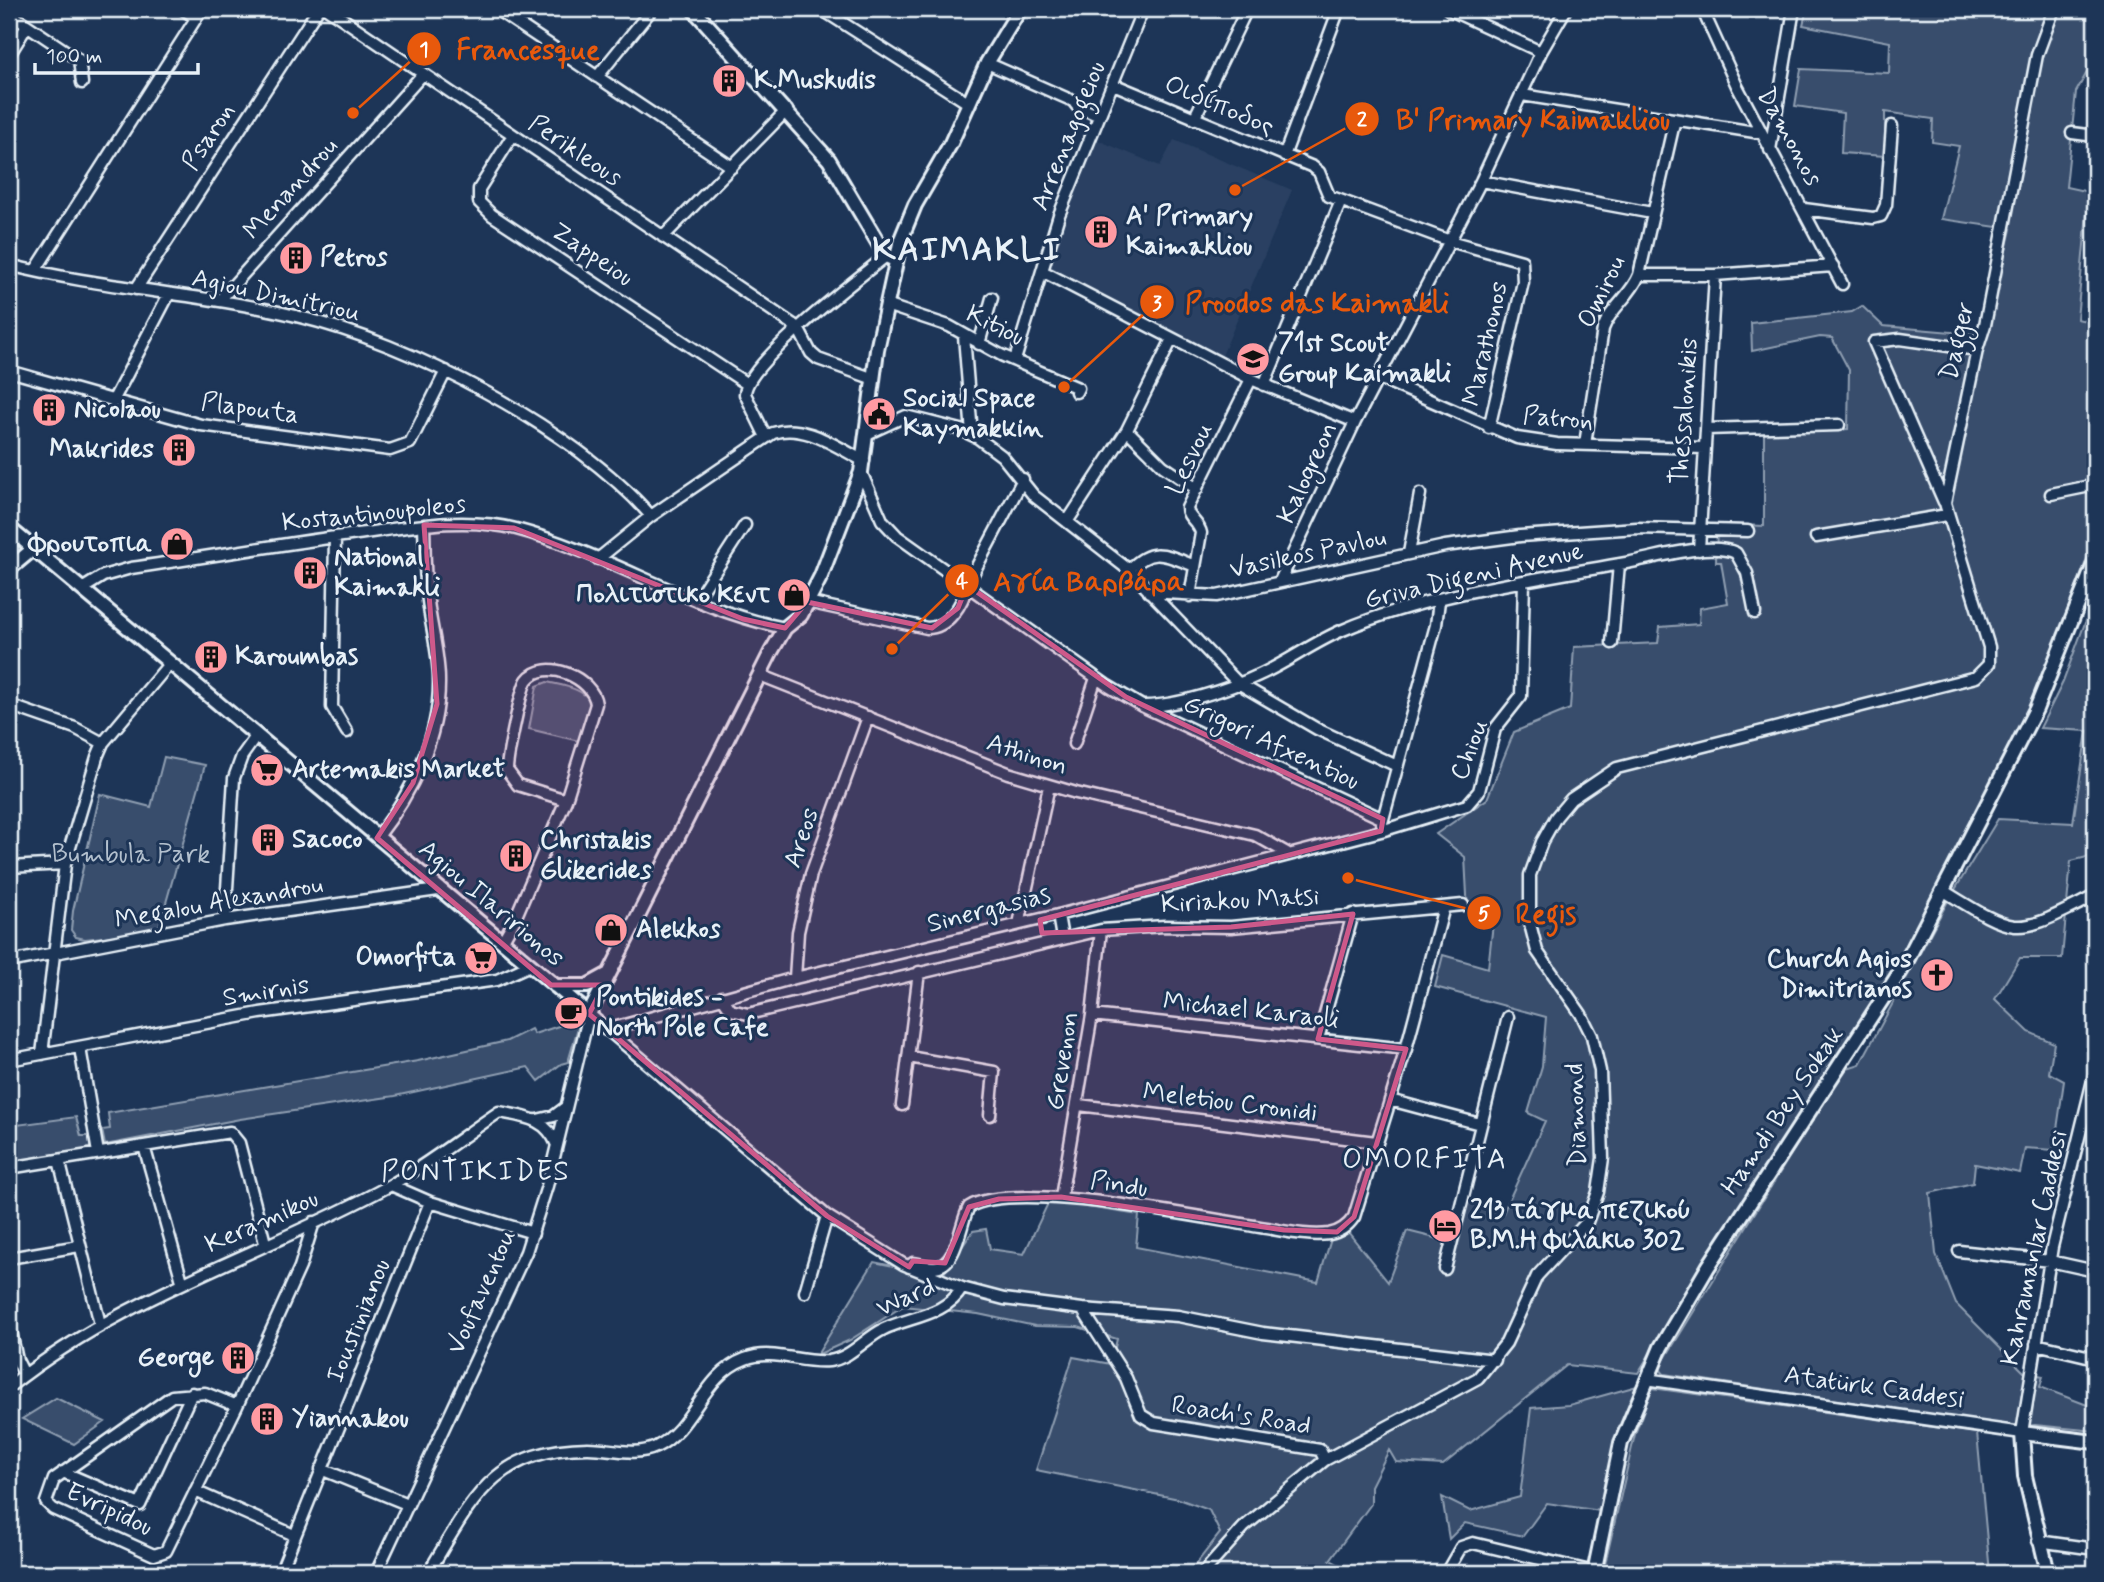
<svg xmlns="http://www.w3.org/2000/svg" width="2104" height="1582" font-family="Mynerve,sans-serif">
<rect width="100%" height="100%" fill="#1d3557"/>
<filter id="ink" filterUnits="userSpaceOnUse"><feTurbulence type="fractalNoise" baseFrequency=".0143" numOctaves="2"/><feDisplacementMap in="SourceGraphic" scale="14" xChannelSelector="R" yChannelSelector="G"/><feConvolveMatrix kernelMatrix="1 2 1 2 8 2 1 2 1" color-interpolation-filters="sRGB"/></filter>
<g filter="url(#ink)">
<path fill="#2a4162" d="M1095 139 1160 166 1174 140 1292 190 1221 358 1049 267Z"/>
<path fill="#374d6c" stroke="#909fb2" stroke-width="2" d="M1807 9H2095V58L2076 92 2066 187 2089 192 2077 319 2095 323V478L2087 482 2089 490 2095 489V537L2029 714 1981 800 1944 878 1901 958 1856 1033 1804 1105 1638 1373 1567 1365 1443 1465 1396 1462 1389 1450 1371 1486V1504L1330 1560 1355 1573H1189L1220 1533 1209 1510 1179 1499 1036 1470 1073 1357 1111 1364 1117 1339 1078 1327 1035 1326 978 1314 903 1306 850 1340 817 1355 874 1262 942 1276 973 1231 986 1229 990 1249 1024 1254 1049 1201 1139 1215 1136 1247 1318 1282 1331 1239 1348 1232 1388 1282 1407 1231 1455 1243 1466 1200 1503 1213 1545 1121 1528 1113 1542 1066 1546 1017 1435 987 1443 955 1488 968 1494 914H1468L1465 857 1436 834 1487 799 1514 732 1570 709 1574 647 1658 643 1660 627 1699 624 1700 608 1728 603 1721 562H1716L1717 524 1764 526V433L1848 429 1849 370 1832 338 1820 337 1752 351 1751 323 1852 312 1862 306 1883 326 1986 335 2011 229 1941 219 1959 146 1932 142 1933 119 1885 112V156L1841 153 1843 113 1795 106 1801 69 1889 73 1890 42 1803 25Z
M2095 608V855L2071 861 2062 958H2020L1995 999 2029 1032 2054 1043 2049 1073 2064 1081 2054 1150 2025 1148 2020 1173 1975 1164 1973 1183 1930 1193 1936 1254 1956 1304 2024 1372 2043 1376 2040 1387 2095 1408V1431L2035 1425 2017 1427 1664 1374 1659 1368 1827 1096 1844 1069 1860 1064 1948 901 1998 819 2073 823 2087 731 2040 728 2063 682 2085 623Z
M547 682C563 686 584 688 591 703L579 741 529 729 537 686Z
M164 757 205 765 158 931 85 939 76 937 71 930 73 911 100 794 151 807Z
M577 1020 579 1024 568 1062 561 1064 539 1081 528 1067 395 1096 240 1119 105 1145 102 1130 110 1129 108 1113 418 1061 507 1041 531 1029 534 1034Z
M76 1117 81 1136H90V1150L9 1162V1126Z
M1637 1386 1613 1454 1601 1511 1547 1503 1523 1536 1465 1523 1449 1539 1442 1497 1470 1511 1520 1497 1531 1408 1569 1405Z
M1652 1388 1977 1433 1990 1573H1603L1635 1434Z
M56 1398 105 1422 74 1444 22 1419Z"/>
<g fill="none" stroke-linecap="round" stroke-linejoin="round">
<g stroke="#e8f1f8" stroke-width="15">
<path id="minor" d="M183 9 196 18
M328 9 798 328 811 353 818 359 874 379
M496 9 732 167
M821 9 968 103
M1448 9 1541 52
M1702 9 1737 86 1842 284
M9 13 79 60 82 83
M9 55 27 26
M987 63 1073 101 1077 106 1099 116
M597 77 652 9
M1113 84 1313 167 1319 172 1329 196 1450 241 1522 261 1523 282 1489 428
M1522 95 1761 133
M1194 119 1247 9
M2072 133 2095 136
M513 135 479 189V202L492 215 747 384
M1770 150 1794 9
M1284 156 1339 9
M1481 181 1652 213
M1804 209 1873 218 1881 216 1886 205 1892 126
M663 237 787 110
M9 265C103 289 201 293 296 316 410 343 573 427 651 516
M35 271 202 9
M1042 271 1251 379 1355 422
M1639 275H1715L1833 266
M136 289 318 9
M219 301 423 74
M886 305 949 326 1001 355 1078 388 1076 392
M964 336 972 434
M979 344 992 298
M1015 360 1059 215 1143 9
M9 371 201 425 390 450 410 443 446 371
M1379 378 1517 438 1557 444 1704 448
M1264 385 1341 201
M113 401 169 294
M1706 429 1839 425
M1127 430 1163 466 1197 489
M869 433 906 416 961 430 978 438 1002 456 1034 496 1129 570 1238 683 1317 729 1397 766
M766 437 745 394C746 363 859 278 886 256
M1585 444 1603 329C1610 308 1631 296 1639 275L1675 119
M861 472 882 520 897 536 1108 686 1142 706 1383 819
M2051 494 2095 485
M1944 502 1874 342 1900 339 1977 350
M1067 522 1127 430 1172 339
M335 537 332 707 347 732
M1816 537 1947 515
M1699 550 1715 275
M1409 553 1420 494
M598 559 651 516 773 433C804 422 838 448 864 461
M1129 570C1153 545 1166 555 1195 566
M1280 581 1355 422 1481 181 1541 52 1566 9
M82 589 103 576 131 568C206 557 282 544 357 534 409 527 464 516 516 529 608 553 691 610 785 628
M1149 592 1217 596 1445 546 1520 536 1637 528 1748 531
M1190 596 1201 533C1199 522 1187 518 1187 508L1251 379
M697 599 745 525
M807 602 927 628C948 628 963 604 967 585L1023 479
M1612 643 1619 564
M760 675 1008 773 1076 793 1255 835 1287 853
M9 705 75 728 103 743
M1142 706C1174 707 1230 689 1259 675 1288 662 1314 642 1343 630 1428 594 1536 579 1626 563 1655 558 1710 541 1736 553L1747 573 1755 613
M1074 744 1096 678
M1382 823 1436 625 1439 601
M377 838C411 794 440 738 439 680 439 654 431 627 428 601 424 576 425 550 424 525
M9 867 65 864
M1944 891C2021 939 2016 935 2095 896
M1058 915 1062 938
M225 920 234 778 242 756 257 735
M1019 924 1049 786
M502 942 514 921 566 800 596 704C593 678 545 657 527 680 521 688 507 758 507 770L518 785 566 800
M9 962 225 920 438 890
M795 978 798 932 811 874 868 717
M722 997 731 1010 748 1014 1101 930 1165 926 1231 927 1463 905
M1092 1015 1406 1049
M606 1030 795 978 1058 915 1381 831 1467 805 1479 791 1495 729 1521 696 1524 581
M1318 1039 1353 914
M80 1048 98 1153
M42 1054 65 864 97 757 103 743 170 663
M909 1057 994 1072 990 1115
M9 1060 260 1013 497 980 528 966
M1390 1100 1480 1124
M902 1105 919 972
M1079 1105 1376 1142
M537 1120 554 1116 566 1107
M144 1146 182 1281
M59 1160 100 1324
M9 1168 230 1132 239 1143 265 1243
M391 1185 430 1202 533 1233
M1061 1197 1092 1015 1101 930
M1959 1251 2050 1261 2095 1271
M9 1258 79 1246
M909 1267 913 1263C921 1263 928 1268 935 1267 958 1265 960 1222 969 1207 1014 1179 1201 1218 1260 1227 1281 1230 1307 1237 1329 1234 1340 1232 1348 1226 1354 1217L1406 1049 1444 907
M1445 1269 1508 1017
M805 1292 827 1216
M1082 1309 1126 1378 1141 1415 1154 1423 1320 1450 1325 1460
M9 1322 17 1360 24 1374
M2036 1344 2095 1358
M1646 1379 2022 1433 2052 1247 2095 1072
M9 1387C124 1295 262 1255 389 1186 427 1165 463 1136 499 1112 525 1117 546 1118 557 1145
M237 1406 205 1393 172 1396 54 1479 46 1502 53 1509 154 1555 166 1551 237 1406 300 1267 314 1222
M321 1469 407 1504
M63 1472 140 1505 192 1393
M195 1491 294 1535
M2038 1541 2095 1549
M280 1573 430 1202
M376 1573 526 1252 547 1186 589 1014 827 1216 903 1264 962 1288
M428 1573C472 1501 492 1449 588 1448 610 1448 635 1457 656 1447 694 1429 702 1375 745 1359 774 1348 800 1364 829 1361 851 1358 865 1338 884 1329 909 1317 947 1315 962 1288L1004 1299 1082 1309 1178 1316 1263 1333 1495 1360
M1203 1573 1244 1527 1325 1460 1478 1378 1506 1343 1537 1276 1587 1222 1598 1192 1603 1158 1600 1071 1592 1036 1581 1014 1537 951 1530 924V875L1542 842 1556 817 1571 799 1617 768 1976 677 1989 664V647L1945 503 1977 350 1985 325 2037 55 2054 9
M1446 1573 1461 1547 1473 1543 1594 1572"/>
</g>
<g stroke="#e8f1f8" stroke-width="18">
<path id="tertiary" d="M693 9 829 160 886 256 895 260
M9 528 589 1014 771 652 785 628 801 615 821 576 861 472 877 350 901 239 915 205 951 143 987 63 1020 9
M9 569 33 549
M555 986H587L607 975
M1594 1573 1621 1443 1661 1347 1708 1267 1904 966 2036 709 2095 562
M2048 1573 2025 1476 2022 1433 2095 1442"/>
</g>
<use href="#minor" stroke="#1d3557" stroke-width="10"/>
<use href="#tertiary" stroke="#1d3557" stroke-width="12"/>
</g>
</g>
<path fill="#cd598a" fill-opacity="0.2" stroke="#cd598a" stroke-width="5" stroke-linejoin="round" d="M424 525 514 528 743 619 785 628 807 602 932 628 958 608 967 585 1126 697 1383 819 1381 831 1040 920 1042 933 1231 927 1353 914 1318 1039 1406 1049 1354 1217 1337 1232 1284 1230 1061 1197 999 1199 969 1207 945 1263 913 1261 909 1267 827 1216 589 1014 604 985H551L377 838 413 783 437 704Z"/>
<defs>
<g id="building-disc" transform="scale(1.75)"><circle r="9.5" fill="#ff9aa2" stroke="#1d3557"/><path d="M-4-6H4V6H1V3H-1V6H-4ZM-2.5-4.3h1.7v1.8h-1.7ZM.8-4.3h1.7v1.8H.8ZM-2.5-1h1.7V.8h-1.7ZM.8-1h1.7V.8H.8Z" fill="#111"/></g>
<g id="school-disc" transform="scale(1.75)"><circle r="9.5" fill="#ff9aa2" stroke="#1d3557"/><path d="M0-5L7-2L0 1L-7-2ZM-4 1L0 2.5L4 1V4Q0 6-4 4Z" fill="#111"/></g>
<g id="civic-disc" transform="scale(1.75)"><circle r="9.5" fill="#ff9aa2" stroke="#1d3557"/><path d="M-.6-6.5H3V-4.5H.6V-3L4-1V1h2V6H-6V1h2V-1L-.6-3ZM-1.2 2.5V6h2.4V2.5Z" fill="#111"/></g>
<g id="shop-disc" transform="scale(1.75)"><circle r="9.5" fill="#ff9aa2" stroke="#1d3557"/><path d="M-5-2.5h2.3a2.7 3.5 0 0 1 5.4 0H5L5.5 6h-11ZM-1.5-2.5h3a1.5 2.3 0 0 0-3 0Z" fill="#111"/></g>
<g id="supermarket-disc" transform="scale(1.75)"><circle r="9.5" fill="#ff9aa2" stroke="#1d3557"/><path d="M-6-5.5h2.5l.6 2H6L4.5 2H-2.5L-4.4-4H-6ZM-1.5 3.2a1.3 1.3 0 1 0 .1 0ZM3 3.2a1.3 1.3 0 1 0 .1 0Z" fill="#111"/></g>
<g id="church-disc" transform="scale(1.75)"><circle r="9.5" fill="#ff9aa2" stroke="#1d3557"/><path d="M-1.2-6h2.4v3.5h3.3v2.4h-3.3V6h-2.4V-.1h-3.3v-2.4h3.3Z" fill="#111"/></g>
<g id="cafe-disc" transform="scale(1.75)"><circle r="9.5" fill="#ff9aa2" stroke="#1d3557"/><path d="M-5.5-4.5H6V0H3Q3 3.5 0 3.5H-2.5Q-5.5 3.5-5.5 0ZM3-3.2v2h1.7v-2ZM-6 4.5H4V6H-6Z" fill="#111"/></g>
<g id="hotel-disc" transform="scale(1.75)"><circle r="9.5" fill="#ff9aa2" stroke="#1d3557"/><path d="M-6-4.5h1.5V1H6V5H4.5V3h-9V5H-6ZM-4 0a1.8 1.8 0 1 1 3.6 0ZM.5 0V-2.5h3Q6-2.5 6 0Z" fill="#111"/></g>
</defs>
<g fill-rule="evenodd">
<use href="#building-disc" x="729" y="81"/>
<use href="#building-disc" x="1101" y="232"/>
<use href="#building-disc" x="296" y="258"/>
<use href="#school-disc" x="1253" y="359"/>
<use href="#building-disc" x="49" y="410"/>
<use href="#civic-disc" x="879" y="414"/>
<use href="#building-disc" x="179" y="450"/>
<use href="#shop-disc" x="177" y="544"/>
<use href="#building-disc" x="310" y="573"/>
<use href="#shop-disc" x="794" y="595"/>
<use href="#building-disc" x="211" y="657"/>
<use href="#supermarket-disc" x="267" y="770"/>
<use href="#building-disc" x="268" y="840"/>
<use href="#building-disc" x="516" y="856"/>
<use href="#shop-disc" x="611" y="930"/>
<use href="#supermarket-disc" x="481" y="958"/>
<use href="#church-disc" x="1937" y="975"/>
<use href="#cafe-disc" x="571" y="1013"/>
<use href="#hotel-disc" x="1445" y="1226"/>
<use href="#building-disc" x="238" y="1358"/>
<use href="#building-disc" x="267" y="1419"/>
</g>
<g text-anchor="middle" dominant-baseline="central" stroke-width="6" stroke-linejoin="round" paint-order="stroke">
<g font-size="26" font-weight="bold" fill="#e8f1f8" stroke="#1d3557" text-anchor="start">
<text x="754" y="81">K.Muskudis</text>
<text x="1126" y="217">A' Primary<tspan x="1126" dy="30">Kaimakliou</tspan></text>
<text x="320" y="258">Petros</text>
<text x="1278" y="344">71st Scout<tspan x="1278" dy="30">Group Kaimakli</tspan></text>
<text x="903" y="399">Social Space<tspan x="903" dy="30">Kaymakkin</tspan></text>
<text x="74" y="410">Nicolaou</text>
<text x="154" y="450" text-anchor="end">Makrides</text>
<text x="152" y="544" text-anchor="end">Φρουτοπια</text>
<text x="334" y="558">National<tspan x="334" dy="30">Kaimakli</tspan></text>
<text x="770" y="595" text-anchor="end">Πολιτιστικο Κεντ</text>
<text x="235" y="657">Karoumbas</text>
<text x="292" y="770">Artemakis Market</text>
<text x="292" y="840">Sacoco</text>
<text x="540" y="841">Christakis<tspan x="540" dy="30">Glikerides</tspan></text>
<text x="636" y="930">Alekkos</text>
<text x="456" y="958" text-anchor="end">Omorfita</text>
<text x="1912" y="960" text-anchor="end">Church Agios<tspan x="1912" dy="30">Dimitrianos</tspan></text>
<text x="596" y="998">Pontikides -<tspan x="596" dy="30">North Pole Cafe</tspan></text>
<text x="1470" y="1211">213 τάγμα πεζικού<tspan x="1470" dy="30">B.M.H Φιλάκιο 302</tspan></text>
<text x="214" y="1358" text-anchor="end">George</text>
<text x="292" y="1419">Yiannakou</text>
</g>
<g font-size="26" fill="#e8f1f8" stroke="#1d3557">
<text transform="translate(1219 106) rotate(23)">Οιδίποδος</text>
<text transform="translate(1069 136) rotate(-68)">Arrenagogeiou</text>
<text transform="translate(209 137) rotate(-57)">Psaron</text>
<text transform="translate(1789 137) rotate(61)">Damonos</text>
<text transform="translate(575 151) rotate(34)">Perikleous</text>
<text transform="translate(291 189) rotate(-48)">Menandrou</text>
<text transform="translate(592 255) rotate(34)">Zappeiou</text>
<text transform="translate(1602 292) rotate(-64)">Omirou</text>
<text transform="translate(276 296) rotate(12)">Agiou Dimitriou</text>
<text transform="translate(995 326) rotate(26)">Kitiou</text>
<text transform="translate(1958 341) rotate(-77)">Dagger</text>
<text transform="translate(1486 344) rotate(-77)">Marathonos</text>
<text transform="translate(250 409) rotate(8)">Plapouta</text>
<text transform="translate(1685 411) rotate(-86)">Thessalonikis</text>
<text transform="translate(1558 419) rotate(5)">Patron</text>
<text transform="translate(1190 459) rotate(-65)">Lesvou</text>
<text transform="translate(1308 473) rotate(-65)">Kalogreon</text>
<text transform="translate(374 514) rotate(-6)">Kostantinoupoleos</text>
<text transform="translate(1308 554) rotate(-12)">Vasileos Pavlou</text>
<text transform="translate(1474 576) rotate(-13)">Griva Digeni Avenue</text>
<text transform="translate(1271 743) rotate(25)">Grigori Afxentiou</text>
<text transform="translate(1470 750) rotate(-69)">Chiou</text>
<text transform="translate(1027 755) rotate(18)">Athinon</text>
<text transform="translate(802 838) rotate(-71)">Areos</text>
<text transform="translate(1240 901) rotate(-3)">Kiriakou Matsi</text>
<text transform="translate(219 903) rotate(-10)">Megalou Alexandrou</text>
<text transform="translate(491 904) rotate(40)">Agiou Ilaririonos</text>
<text transform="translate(989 910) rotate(-14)">Sinergasias</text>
<text transform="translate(266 992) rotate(-9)">Smirnis</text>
<text transform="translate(1251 1011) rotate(6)">Michael Karaoli</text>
<text transform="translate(1063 1061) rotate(-81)">Grevenon</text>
<text transform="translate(1230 1103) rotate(7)">Meletiou Cronidi</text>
<text transform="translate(1783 1111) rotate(-56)">Hamdi Bey Sokak</text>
<text transform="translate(1577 1115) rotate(-92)">Diamond</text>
<text transform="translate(1119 1185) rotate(9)">Pindu</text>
<text transform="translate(262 1222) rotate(-24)">Keramikou</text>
<text transform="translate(2035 1248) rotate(-78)">Kahramanlar Caddesi</text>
<text transform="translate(482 1292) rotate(-66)">Voufaventou</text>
<text transform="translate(906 1298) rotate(-24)">Ward</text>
<text transform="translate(359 1321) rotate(-68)">Ioustinianou</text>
<text transform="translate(1874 1388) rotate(8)">Atatürk Caddesi</text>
<text transform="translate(1241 1416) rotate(9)">Roach's Road</text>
<text transform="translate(109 1510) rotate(25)">Evripidou</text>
</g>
<g font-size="26" fill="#b3c0ce" stroke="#1d3557">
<text x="131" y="855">Bumbula Park</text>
</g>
<g font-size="28" letter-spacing="2" fill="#e8f1f8" stroke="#1d3557">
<text x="476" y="1172">PONTIKIDES</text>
</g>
<g font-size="30" letter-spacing="2" fill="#e8f1f8" stroke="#1d3557">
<text x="1425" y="1159">OMORFITA</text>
</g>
<g font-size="33" font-weight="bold" letter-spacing="2" fill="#e8f1f8" stroke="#1d3557">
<text x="967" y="251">KAIMAKLI</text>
</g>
</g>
<path fill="none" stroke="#e8590c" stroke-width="2.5" d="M353 113L424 49M1235 190L1362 119M1064 387L1157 302M892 649L962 581M1348 878L1484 913"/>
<g fill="#e8590c" stroke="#1d3557" stroke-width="2.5">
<circle cx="353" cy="113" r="7"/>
<circle cx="1235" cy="190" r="7"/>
<circle cx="1064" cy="387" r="7"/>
<circle cx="892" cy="649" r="7"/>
<circle cx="1348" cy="878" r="7"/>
<circle cx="424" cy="49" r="18"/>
<circle cx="1362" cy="119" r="18"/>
<circle cx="1157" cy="302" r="18"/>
<circle cx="962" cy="581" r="18"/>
<circle cx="1484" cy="913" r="18"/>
</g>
<g font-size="21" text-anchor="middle" font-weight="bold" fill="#fff">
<text x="424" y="56">1</text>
<text x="1362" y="126">2</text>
<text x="1157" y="310">3</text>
<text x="962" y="588">4</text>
<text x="1484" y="920">5</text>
</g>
<g font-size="28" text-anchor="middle" font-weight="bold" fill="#e8590c" stroke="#1d3557" stroke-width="6" stroke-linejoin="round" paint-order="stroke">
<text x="528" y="59">Francesque</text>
<text x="1533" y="129">B' Primary Kaimakliou</text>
<text x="1317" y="312">Proodos das Kaimakli</text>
<text x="1089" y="591">Αγία Βαρβάρα</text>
<text x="1546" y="923">Regis</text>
</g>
<rect width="2104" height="1582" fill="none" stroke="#1d3557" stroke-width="35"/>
<rect x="18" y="18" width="2069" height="1547" fill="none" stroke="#e8f1f8" stroke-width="2.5" filter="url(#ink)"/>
<path d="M35 63v10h163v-10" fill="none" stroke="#e8f1f8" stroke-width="3.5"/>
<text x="46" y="63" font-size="21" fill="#e8f1f8" stroke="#1d3557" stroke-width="5" paint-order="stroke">100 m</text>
</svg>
